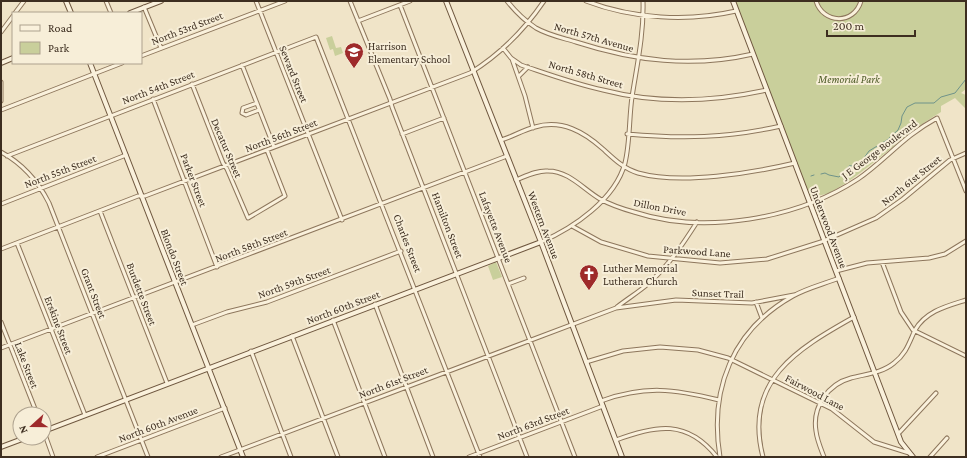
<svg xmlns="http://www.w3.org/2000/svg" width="967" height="458" font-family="'Crimson Pro',serif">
<rect width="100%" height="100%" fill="#f0e4c8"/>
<path fill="#c9cf9b" d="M734 1H966V89L961 93 966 95V109L955 98 941 106V112C901 135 871 170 831 192 826 195 817 195 811 198Z
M332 36 336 48 341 47 343 53 335 56 333 49 330 50 326 38Z
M496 262 502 277 493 280 488 266Z"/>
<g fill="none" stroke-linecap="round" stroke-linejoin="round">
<path stroke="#6f938a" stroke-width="1" d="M821 174 825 173 829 175 839 177 849 166 859 165 869 151 887 140 898 130 901 123 902 116 907 107 915 103H934L941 97 955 93 966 79
M811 176 814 175"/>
<g stroke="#8d765c" stroke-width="5">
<path id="street" d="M106 1 111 13
M256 1 342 220
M350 1 390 99 392 107 527 457
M507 1C515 11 525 21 536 28 548 35 563 38 576 42 635 61 692 68 753 54
M586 1C633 19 688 22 736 11
M816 1C823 24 854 25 861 1
M400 5 575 457
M144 7 161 48
M15 13 24 1
M358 21 410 1
M1 32 13 16
M503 48 511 58 521 65C548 74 575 84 603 90 657 104 713 102 767 90
M141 56 285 1
M512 59 525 96 533 128
M242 65 274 147
M519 76 528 67
M1 82V101
M192 84 223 163 227 169 248 218 285 196 267 150
M153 99 217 267
M257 103 243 108 242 113 246 115 259 110
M1 110 122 63
M402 134 444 118
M627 134C682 139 727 138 781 126
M501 140C512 137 523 130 535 127 562 119 584 132 603 149 614 159 624 169 638 173 681 185 752 173 795 163
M1 152C23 164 38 181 49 203L148 457
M7 156 316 37 480 457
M516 180C526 176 537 170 548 171 569 171 583 189 600 199 611 205 623 209 634 212 704 235 797 219 858 179 877 166 893 149 911 135 919 129 928 123 937 118L966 191
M1 204 126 155
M100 211 167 383
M572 226 601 242 648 256 720 263 767 259 821 242 876 218 903 199 950 160 966 153
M541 242C573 228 615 200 625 163 630 143 629 118 632 97 637 65 644 34 643 1
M17 243 85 415
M1 249 138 196H145L470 73C499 55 525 29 544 1
M882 262 901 312 913 330 966 356
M836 271 867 263 929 258 945 254 966 241
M508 284 524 278
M756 302 762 318
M375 304 433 457
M617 307C627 299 639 292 649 283 669 265 683 244 697 222
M333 320 385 457
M1 322 37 414
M192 325 227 312 267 302 401 251
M292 336 338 457
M1 348 507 156
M251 351 291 457
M586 362 623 351 660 347 698 350 728 358 832 409 874 442 909 453
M601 401C645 385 674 389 719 400
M44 432 53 457
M898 434 936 393
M616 440C656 425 687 419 717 457
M97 457 225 408
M221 457 616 308 676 300 752 303 794 295
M469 457 603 406
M720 457C709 390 732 330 793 296 807 288 824 284 839 278
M763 457C743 381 797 349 854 317
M824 457C821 449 817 440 816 431 812 407 828 384 851 378 866 374 882 373 894 363 906 354 909 343 915 330 926 311 947 306 966 300
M930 457 947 438"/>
</g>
<g stroke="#6f573f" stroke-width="6">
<path id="secondary" d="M66 1 71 13
M446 1 541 242 622 457
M733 1 898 434 901 442 913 457
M130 13 161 1
M1 63 13 58
M90 63 243 457
M44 431 541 242
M1 447 25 438"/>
</g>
<use href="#street" stroke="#faf1dc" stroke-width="3"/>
<use href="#secondary" stroke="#faf1dc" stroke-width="4"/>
</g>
<defs>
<g id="school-pin" transform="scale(1)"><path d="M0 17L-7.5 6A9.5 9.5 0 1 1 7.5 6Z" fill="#9e2a2b" stroke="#f7eed8"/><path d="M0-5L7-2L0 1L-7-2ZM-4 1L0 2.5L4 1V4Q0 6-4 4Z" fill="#fff"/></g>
<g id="church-pin" transform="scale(1)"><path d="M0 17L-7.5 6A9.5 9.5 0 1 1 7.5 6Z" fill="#9e2a2b" stroke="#f7eed8"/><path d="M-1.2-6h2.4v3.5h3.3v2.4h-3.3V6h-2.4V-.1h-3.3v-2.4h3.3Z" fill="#fff"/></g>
</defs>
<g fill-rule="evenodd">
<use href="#school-pin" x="354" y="52"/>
<use href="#church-pin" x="589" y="274"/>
</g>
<g text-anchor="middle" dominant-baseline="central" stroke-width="4" stroke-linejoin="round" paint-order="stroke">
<g font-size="11" fill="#3d2e20" stroke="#f7eed8">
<text transform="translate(187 28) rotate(-21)">North 53rd Street</text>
<text transform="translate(594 37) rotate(16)">North 57th Avenue</text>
<text transform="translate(294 74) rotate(68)">Seward Street</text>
<text transform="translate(586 74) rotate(16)">North 58th Street</text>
<text transform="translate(158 87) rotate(-21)">North 54th Street</text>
<text transform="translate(281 135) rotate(-21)">North 56th Street</text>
<text transform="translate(227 148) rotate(67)">Decatur Street</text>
<text transform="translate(879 149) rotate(-37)">J E George Boulevard</text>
<text transform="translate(60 171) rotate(-21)">North 55th Street</text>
<text transform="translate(194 180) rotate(69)">Parker Street</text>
<text transform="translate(911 180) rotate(-39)">North 61st Street</text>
<text transform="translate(660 207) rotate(11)">Dillon Drive</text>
<text transform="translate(448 225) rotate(69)">Hamilton Street</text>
<text transform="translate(544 225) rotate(69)">Western Avenue</text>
<text transform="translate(496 227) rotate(69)">Lafayette Avenue</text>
<text transform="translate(829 227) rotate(69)">Underwood Avenue</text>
<text transform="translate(408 243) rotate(69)">Charles Street</text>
<text transform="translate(251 245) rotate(-21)">North 58th Street</text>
<text transform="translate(697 251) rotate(4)">Parkwood Lane</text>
<text transform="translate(175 257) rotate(69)">Blondo Street</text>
<text transform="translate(294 282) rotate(-20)">North 59th Street</text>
<text transform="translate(94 293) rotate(69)">Grant Street</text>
<text transform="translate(718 293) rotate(2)">Sunset Trail</text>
<text transform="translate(142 294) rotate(69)">Burdette Street</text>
<text transform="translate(343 307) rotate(-21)">North 60th Street</text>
<text transform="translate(59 325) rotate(69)">Erskine Street</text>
<text transform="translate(27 365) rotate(69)">Lake Street</text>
<text transform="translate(393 382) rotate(-21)">North 61st Street</text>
<text transform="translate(815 392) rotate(28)">Fairwood Lane</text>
<text transform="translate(533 423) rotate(-21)">North 63rd Street</text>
<text transform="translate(158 424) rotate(-21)">North 60th Avenue</text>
</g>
<g font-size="11" fill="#3d2e20" stroke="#f7eed8" text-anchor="start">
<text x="368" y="46">Harrison<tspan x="368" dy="13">Elementary School</tspan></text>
<text x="603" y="268">Luther Memorial<tspan x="603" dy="13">Lutheran Church</tspan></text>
</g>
<g font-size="11" font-style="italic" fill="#4d5a26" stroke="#f7eed8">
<text x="849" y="79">Memorial Park</text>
</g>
</g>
<rect width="967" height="458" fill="none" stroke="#3d2e20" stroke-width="4"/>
<rect x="12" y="12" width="130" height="52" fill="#f7eed8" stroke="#ada18e"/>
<rect x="20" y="25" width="20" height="6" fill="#faf1dc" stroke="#ada18e"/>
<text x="48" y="32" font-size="12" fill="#3d2e20">Road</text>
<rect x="20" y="42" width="20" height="12" fill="#c9cf9b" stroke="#ada18e"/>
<text x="48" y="52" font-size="12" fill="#3d2e20">Park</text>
<g transform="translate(32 426) rotate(249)"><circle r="19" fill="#f7eed8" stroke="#ada18e"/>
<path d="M0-3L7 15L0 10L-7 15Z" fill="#9e2a2b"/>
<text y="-6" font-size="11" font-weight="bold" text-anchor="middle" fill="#3d2e20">N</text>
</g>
<path d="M827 30v6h88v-6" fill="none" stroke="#3d2e20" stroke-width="2"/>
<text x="833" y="30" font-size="12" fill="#3d2e20" stroke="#f7eed8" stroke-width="3" paint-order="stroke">200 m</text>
</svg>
